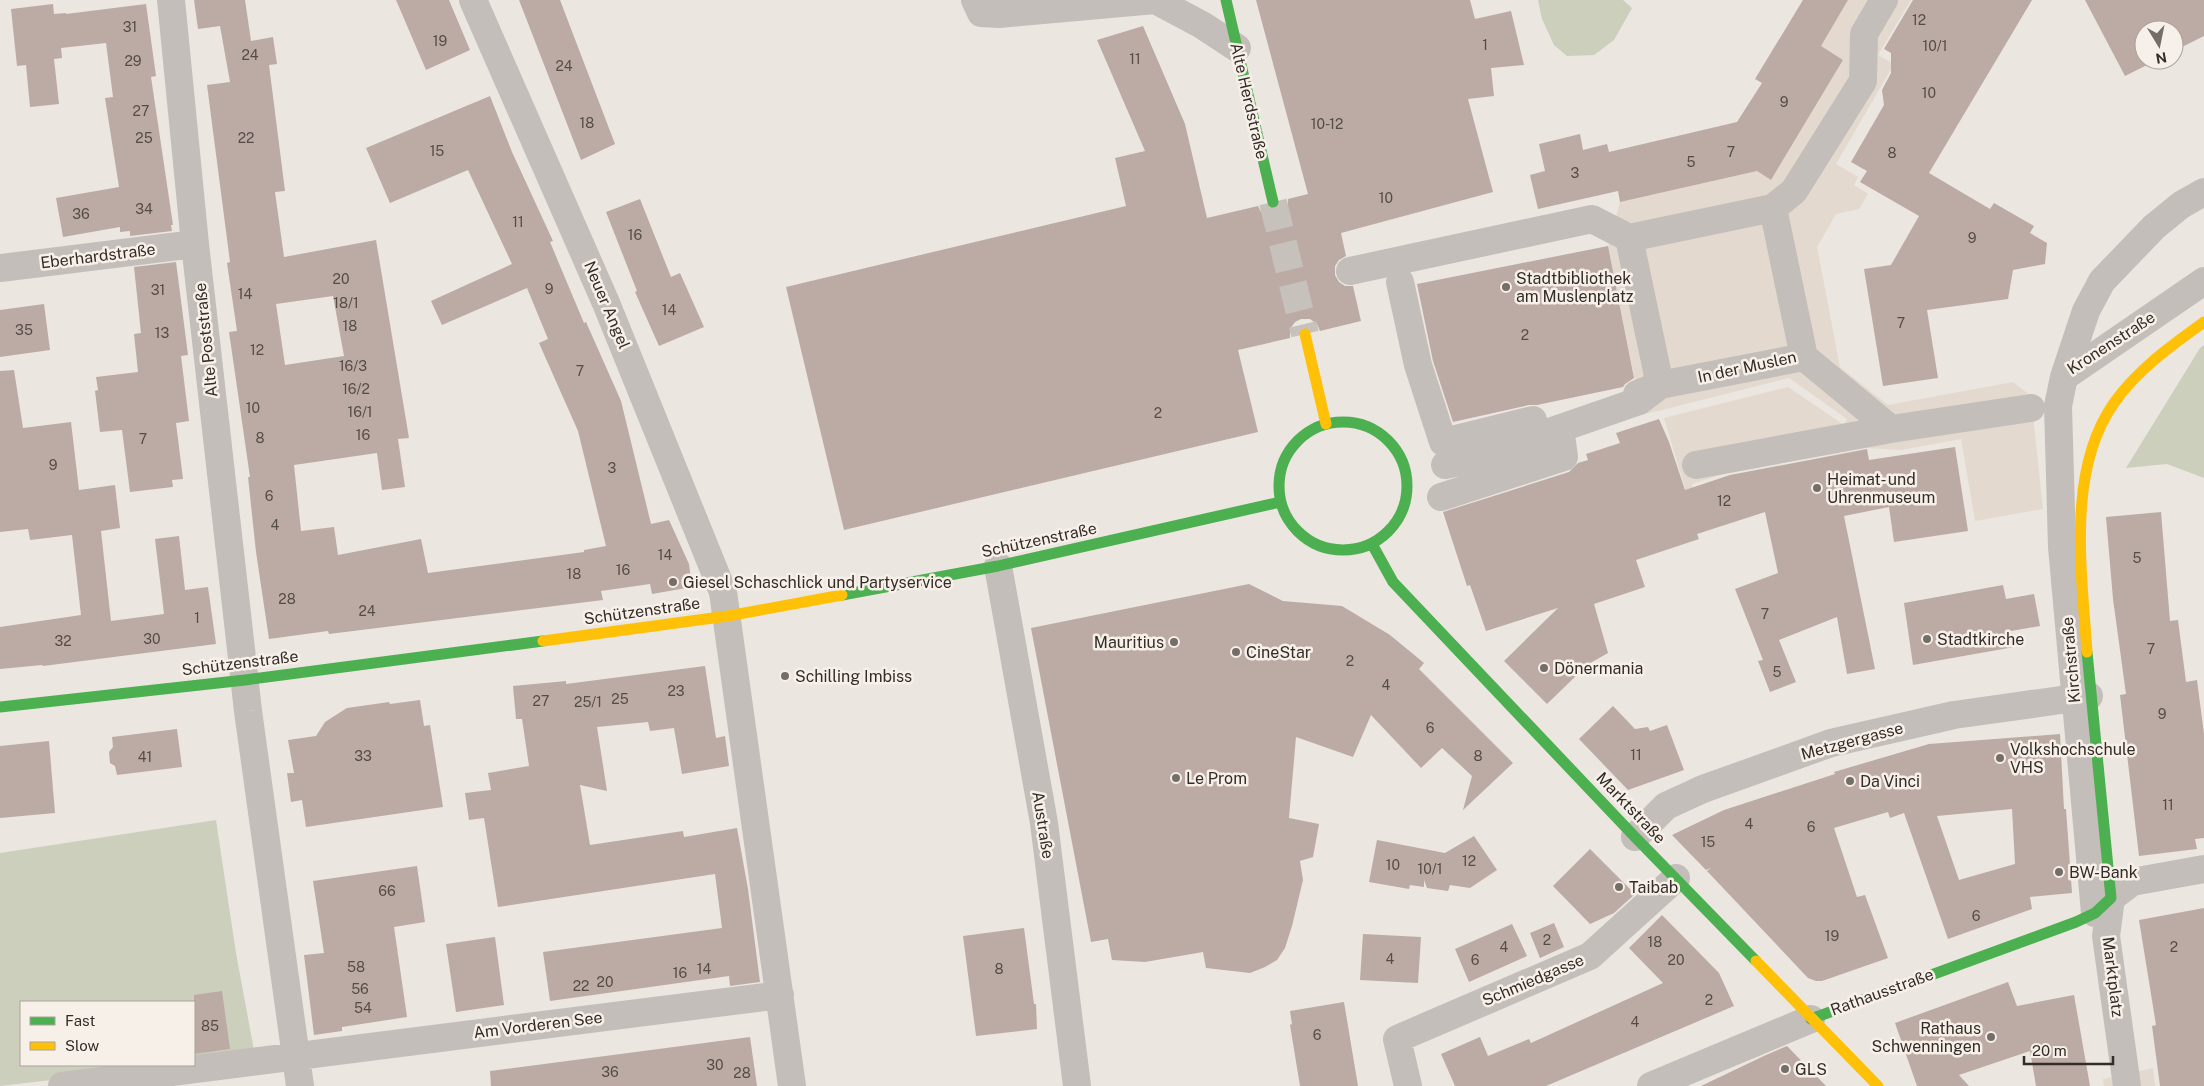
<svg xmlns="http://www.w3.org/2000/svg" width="2204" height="1086" font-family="'Public Sans',sans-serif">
<rect width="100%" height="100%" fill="#ebe6e0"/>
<path fill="#cccfbc" d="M1538 0H1623L1632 8 1614 40 1594 55 1567 56 1554 45 1542 19Z
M2204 345V478L2167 464 2126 468 2200 348Z
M216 820 236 953 255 1056 194 1063V1002H21V1065H180L0 1086V853Z"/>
<path fill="#e4d9ce" d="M1848 0H1911L1878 55 1894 64 1836 164 1858 177 1854 185 1868 194 1859 209 1836 214 1817 247 1840 367 1888 405 2013 382 2031 396 2043 509 1975 521 1961 439 1901 450 1868 448 1867 441 1748 466 1692 484 1695 495 1688 498 1664 418 1788 387 1844 425 1847 419 1789 378 1642 415 1608 246 1620 202 1757 171 1771 180 1843 60 1820 46Z
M2153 1068 2155 1086H2104L2103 1079Z"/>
<path fill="#bcaba4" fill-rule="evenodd" d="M194 0H245L251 41 273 37 277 64 269 65 285 191 275 192 284 257 376 240 409 438 398 439 405 487 382 490 377 453 294 465 301 531 334 527 338 555 421 539 428 573 584 552V550L606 546 578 431 539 343 548 339 527 288 442 325 431 301 512 264 468 170 390 203 366 148 490 96 512 152 553 241 550 242 584 323 586 322 621 401 651 524 669 520 689 564 692 587 652 594 650 584 601 591 603 600 329 634 328 631 269 639 256 552 248 477H250L229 332 237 331 227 263 230 262 207 85 230 82 220 26 198 29ZM333 296 344 356 285 365 276 304Z
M396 0H449L470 50 426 70Z
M519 0H560L615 144 581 160Z
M1256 0H1470L1475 19 1511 11 1524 65 1491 68 1494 96 1468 99 1493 192 1341 233 1346 256 1339 260 1335 266V275L1339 282 1345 286H1353L1361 321 1320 331 1317 324 1310 319H1301L1295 322 1290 329V338L1238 350 1258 432 844 530 786 287 1126 206 1115 158 1145 151 1097 40 1143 26 1185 124 1207 218 1258 206 1261 212 1268 217H1276L1283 214 1288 207V199L1308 194Z
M1803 0H1848L1821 46 1843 60 1771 180 1757 171 1620 202 1618 191 1538 209 1530 175 1545 171 1539 144 1580 134 1583 150 1607 144 1609 152 1737 122 1762 83 1755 79Z
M1913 0H2032L1929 173 1990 209 1994 203 2034 226 2030 233 2047 243 2045 264 2013 270 2008 299 1927 310 1938 378 1883 386 1864 269 1891 265 1919 216 1860 182 1867 171 1851 162 1884 105 1882 90 1891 73V53L1884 49Z
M2085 0H2204V36L2174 51V30H2144V60H2157L2125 76Z
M53 4 54 14 66 13V14L146 4 156 76 151 77 173 225H171L172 231 130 236V231L120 232V227L63 237 56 198 119 187 105 98 113 97 106 43 61 48 62 58 54 59 59 104 30 107 26 65 17 66 11 9Z
M640 199 671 277 680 273 704 327 659 346 635 292 637 291 606 212Z
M1608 246 1634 378 1625 384 1623 387 1537 405H1529L1453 422 1433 361 1417 284Z
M176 262 188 355 181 356 189 421 176 423 183 479 172 480 173 487 130 492 122 430 100 432 95 391 98 390 96 377 138 372 134 334 141 333 134 267Z
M44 304 50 350 0 357V310Z
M14 370 23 428 71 422 79 490 115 485 120 528 101 531 111 621 164 614 155 539 179 536 185 590 208 587 216 644 43 666 42 665 0 669V627L81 615 72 535 30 540 28 529 0 532V371Z
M1659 419 1669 442 1685 490 1730 475 1867 449 1869 460 1955 447 1968 531 1894 542 1889 507 1844 516 1875 669 1847 674 1837 617 1779 640 1796 682 1770 692 1758 661 1763 660 1735 589 1778 573 1765 512 1697 534 1699 539 1636 560 1645 587 1594 604 1608 653 1578 670 1580 672 1547 704 1504 661 1558 608 1486 631 1470 585 1467 586 1443 512 1569 472 1578 463 1588 460 1586 454 1620 443 1616 433Z
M2161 512 2170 621 2178 620 2186 682 2197 680 2204 734V838L2195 839 2197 849 2139 856 2120 695 2126 694 2113 599 2106 517Z
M1249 584 1283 601 1342 606 1390 635 1424 663 1419 669 1513 763 1463 810 1472 776 1442 748 1421 768 1371 715 1353 757 1296 737 1289 818 1319 824 1313 857 1300 861 1303 880 1292 926 1285 948 1277 960 1265 967 1250 973 1206 968 1203 952 1145 962 1112 960 1108 939 1091 942 1031 628Z
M2003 585 2006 599 2034 594 2040 626 2011 631 2014 647 1913 665 1904 603Z
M705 666 716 738 725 736 729 766 682 774 674 728 650 731 648 722 597 727 607 791 580 785 590 845 683 831 684 837 737 828 748 889 760 982 730 986 729 976 550 1001 543 952 722 928 715 874 498 907 484 818 469 820 465 793 491 790 488 773 529 766 522 719H516L513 686 566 681V684Z
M420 700 424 726 430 725 443 807 306 827 302 800 291 802 287 773H294L288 740 316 736 325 722 347 708 389 702 390 704Z
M1613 706 1635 729 1648 727 1650 731 1667 725 1684 770 1628 790 1579 739Z
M177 729 182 767 117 775 115 766 110 763 109 752 113 747 112 737Z
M2060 734 2064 809H2066L2072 893 2030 897 2032 909 1948 939 1904 813 1890 818 1888 812 1834 828 1857 897 1865 895 1888 958 1822 981H1816L1808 978 1707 871 1711 868 1706 870 1672 835 1724 810 1835 774 1834 772 1929 744ZM2012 809 2015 864 1959 880 1937 816Z
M49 741 55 813 0 818V746Z
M1474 836 1497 870 1470 888 1450 885 1448 891 1427 888 1424 880V887L1410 885 1409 889 1369 882 1377 840 1445 853Z
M1590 849 1635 894 1614 913 1590 924 1553 886Z
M417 866 425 922 394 927 407 1017 342 1027V1031L314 1035 304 955 324 953 313 881Z
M2204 908V1086H2160L2152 1026 2156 1025 2139 920Z
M1662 915 1719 973 1734 1006 1546 1086H1455L1441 1054 1480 1037 1488 1056 1529 1039 1531 1043 1663 983 1629 948Z
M1554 923 1564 947 1540 958 1530 933Z
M1512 924 1527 956 1469 982 1455 949Z
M1024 928 1034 1004H1036L1037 1029 976 1036 963 936Z
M1363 934 1421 937 1418 983 1360 980Z
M495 937 504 1005 456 1012 446 944Z
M2008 982 2017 1006 2074 995 2090 1086H2036L2030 1051 1959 1075 1969 1086H1917L1895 1023Z
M222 991 230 1049 194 1054V995Z
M1344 1002 1358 1086H1300L1290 1025 1292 1024 1290 1011Z
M750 1037 757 1086H491L490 1071Z
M1787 1046 1826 1086H1701L1766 1055Z"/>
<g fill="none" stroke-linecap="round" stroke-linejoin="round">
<path stroke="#c6c1bb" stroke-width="28" stroke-dasharray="28 14" stroke-linecap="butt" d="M1273 202 1305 334"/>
<path stroke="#c3beba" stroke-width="28" d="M171 0 195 244 248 711 300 1086
M473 0 606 303 723 592 792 1086
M975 0 981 13 999 14 1155 0 1202 25 1237 48
M1773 208 1794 191 1863 81 1864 34 1884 0
M0 268 195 244
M1350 271 1592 219 1629 238
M1400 282 1418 365 1443 442 1533 420
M1804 357 1891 429 2031 408
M2064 377 2204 281
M1637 394 1660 385 1804 357 1773 208 1629 238 1660 385
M1445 465 1469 460 1639 401 1655 389
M1696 465 1891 429
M1441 497 1564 457 1560 428
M998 566 1044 823 1077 1086
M1635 837 1666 806 1703 789 1831 743 1954 715 2089 696
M2095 913 2062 547 2058 406 2064 377 2086 311 2102 281 2154 227 2181 205 2204 192
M62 1086 780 995
M1408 1086 1397 1039 1590 956 1676 878
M1651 1086 1811 1019
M2127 1086 2106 936 2111 898 2132 882 2204 869"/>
<path stroke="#4caf50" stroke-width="11" d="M1226 0 1273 202
M1279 486a64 64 0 1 1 128 0a64 64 0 1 1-128 0Z
M1372 544 1393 582 1635 837 1756 961
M842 595 998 566 1280 502
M0 707 245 680 543 641
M1811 1019 2076 922 2095 913 2111 898 2087 652"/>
<path stroke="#ffc107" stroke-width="11" d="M1305 334 1326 424
M543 641 728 616 842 595
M2087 652C2082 573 2066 471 2114 403 2137 370 2172 345 2204 322
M1756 961 1878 1086"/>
</g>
<g fill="#746d68" stroke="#f7f0e8" stroke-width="2">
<circle cx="1506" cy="287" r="5"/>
<circle cx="1817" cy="488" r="5"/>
<circle cx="673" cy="582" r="5"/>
<circle cx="1927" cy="639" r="5"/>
<circle cx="1174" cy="642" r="5"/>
<circle cx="1236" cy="652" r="5"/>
<circle cx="1544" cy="668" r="5"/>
<circle cx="785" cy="676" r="5"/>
<circle cx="2000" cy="758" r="5"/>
<circle cx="1176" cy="778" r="5"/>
<circle cx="1850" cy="781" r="5"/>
<circle cx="2059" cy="872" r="5"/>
<circle cx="1619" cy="887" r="5"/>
<circle cx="1991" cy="1037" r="5"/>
<circle cx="1785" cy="1069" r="5"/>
</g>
<g text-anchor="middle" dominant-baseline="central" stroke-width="5" stroke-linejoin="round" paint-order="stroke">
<g font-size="14" fill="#564c47">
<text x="1919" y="20">12</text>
<text x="130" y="27">31</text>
<text x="440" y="41">19</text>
<text x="1485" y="45">1</text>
<text x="1935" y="46">10/1</text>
<text x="250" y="55">24</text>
<text x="1135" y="59">11</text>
<text x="133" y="61">29</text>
<text x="564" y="66">24</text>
<text x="1929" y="93">10</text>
<text x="1784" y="102">9</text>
<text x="141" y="111">27</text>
<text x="587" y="123">18</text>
<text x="1327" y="124">10-12</text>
<text x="144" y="138">25</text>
<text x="246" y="138">22</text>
<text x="437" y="151">15</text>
<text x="1731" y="152">7</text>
<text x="1892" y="153">8</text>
<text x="1691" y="162">5</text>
<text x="1575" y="173">3</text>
<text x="1386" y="198">10</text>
<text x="144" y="209">34</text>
<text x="81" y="214">36</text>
<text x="518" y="222">11</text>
<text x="635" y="235">16</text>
<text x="1972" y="238">9</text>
<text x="341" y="279">20</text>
<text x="549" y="289">9</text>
<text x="158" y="290">31</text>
<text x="245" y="294">14</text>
<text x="346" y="303">18/1</text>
<text x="669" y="310">14</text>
<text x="1901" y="323">7</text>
<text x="350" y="326">18</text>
<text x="24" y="330">35</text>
<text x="162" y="333">13</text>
<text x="1525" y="335">2</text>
<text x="257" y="350">12</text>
<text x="353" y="366">16/3</text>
<text x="580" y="371">7</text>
<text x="356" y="389">16/2</text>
<text x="253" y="408">10</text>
<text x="360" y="412">16/1</text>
<text x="1158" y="413">2</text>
<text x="363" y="435">16</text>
<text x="260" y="438">8</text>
<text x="143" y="439">7</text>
<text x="53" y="465">9</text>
<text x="612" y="468">3</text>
<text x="269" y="496">6</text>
<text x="1724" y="501">12</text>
<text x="275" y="525">4</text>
<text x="665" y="555">14</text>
<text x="2137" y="558">5</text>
<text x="623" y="570">16</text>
<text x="574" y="574">18</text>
<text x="287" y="599">28</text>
<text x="367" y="611">24</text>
<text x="1765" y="614">7</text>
<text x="197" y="618">1</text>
<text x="152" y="639">30</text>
<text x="63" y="641">32</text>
<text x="2151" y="649">7</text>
<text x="1350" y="661">2</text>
<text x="1777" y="672">5</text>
<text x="1386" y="685">4</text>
<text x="676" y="691">23</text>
<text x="620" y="699">25</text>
<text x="541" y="701">27</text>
<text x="588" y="702">25/1</text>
<text x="2162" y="714">9</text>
<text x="1430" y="728">6</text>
<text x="1636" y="755">11</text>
<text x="363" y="756">33</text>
<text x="1478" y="756">8</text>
<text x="145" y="757">41</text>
<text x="2168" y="805">11</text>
<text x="1749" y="824">4</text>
<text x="1811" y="827">6</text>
<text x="1708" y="842">15</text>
<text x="1469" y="861">12</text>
<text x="1393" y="865">10</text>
<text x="1430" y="869">10/1</text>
<text x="387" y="891">66</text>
<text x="1976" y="916">6</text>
<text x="1832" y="936">19</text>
<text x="1547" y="940">2</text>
<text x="1655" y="942">18</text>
<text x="1504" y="947">4</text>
<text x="2174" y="947">2</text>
<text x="1390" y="959">4</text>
<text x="1475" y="960">6</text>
<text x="1676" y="960">20</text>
<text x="356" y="967">58</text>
<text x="704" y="969">14</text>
<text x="999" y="969">8</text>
<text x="680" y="973">16</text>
<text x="605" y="982">20</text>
<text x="581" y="986">22</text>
<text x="360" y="989">56</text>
<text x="1709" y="1000">2</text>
<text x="363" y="1008">54</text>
<text x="1635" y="1022">4</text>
<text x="210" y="1026">85</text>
<text x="1317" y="1035">6</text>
<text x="715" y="1065">30</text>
<text x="610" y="1072">36</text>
<text x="742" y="1073">28</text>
</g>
<g font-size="16" fill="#342c28" stroke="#f7f0e8">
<text transform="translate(1249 101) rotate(77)">Alte Herdstraße</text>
<text transform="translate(98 256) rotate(-7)">Eberhardstraße</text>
<text transform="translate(607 305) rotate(67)">Neuer Angel</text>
<text transform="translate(206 340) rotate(-96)">Alte Poststraße</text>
<text transform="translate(2111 343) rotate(-33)">Kronenstraße</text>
<text transform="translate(1747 367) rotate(-12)">In der Muslen</text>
<text transform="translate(1039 540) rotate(-12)">Schützenstraße</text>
<text transform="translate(642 611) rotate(-8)">Schützenstraße</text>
<text transform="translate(2071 660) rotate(-95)">Kirchstraße</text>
<text transform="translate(240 663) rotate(-7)">Schützenstraße</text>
<text transform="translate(1852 741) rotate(-15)">Metzgergasse</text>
<text transform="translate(1631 808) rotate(46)">Marktstraße</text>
<text transform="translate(1043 825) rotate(81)">Austraße</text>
<text transform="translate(2113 977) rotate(83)">Marktplatz</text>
<text transform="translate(1533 980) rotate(-23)">Schmiedgasse</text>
<text transform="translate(1882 992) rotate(-20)">Rathausstraße</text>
<text transform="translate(538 1025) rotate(-7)">Am Vorderen See</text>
</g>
<g font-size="16" fill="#342c28" stroke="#f7f0e8" text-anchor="start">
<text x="1516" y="278">Stadtbibliothek<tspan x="1516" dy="18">am Muslenplatz</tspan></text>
<text x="1827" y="479">Heimat- und<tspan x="1827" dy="18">Uhrenmuseum</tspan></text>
<text x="683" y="582">Giesel Schaschlick und Partyservice</text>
<text x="1937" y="639">Stadtkirche</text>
<text x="1164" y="642" text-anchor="end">Mauritius</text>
<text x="1246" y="652">CineStar</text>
<text x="1554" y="668">Dönermania</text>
<text x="795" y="676">Schilling Imbiss</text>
<text x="2010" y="749">Volkshochschule<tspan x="2010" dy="18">VHS</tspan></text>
<text x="1186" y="778">Le Prom</text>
<text x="1860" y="781">Da Vinci</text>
<text x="2069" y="872">BW-Bank</text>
<text x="1629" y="887">Taibab</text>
<text x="1981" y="1028" text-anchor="end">Rathaus<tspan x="1981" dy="18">Schwenningen</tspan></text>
<text x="1795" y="1069">GLS</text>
</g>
</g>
<rect x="20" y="1001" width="175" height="65" fill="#f7f0e8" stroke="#a9a29b"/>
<rect x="30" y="1017" width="25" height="8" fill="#4caf50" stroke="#a9a29b"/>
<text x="65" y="1026" font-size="15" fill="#342c28">Fast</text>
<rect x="30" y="1042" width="25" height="8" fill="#ffc107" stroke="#a9a29b"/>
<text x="65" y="1051" font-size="15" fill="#342c28">Slow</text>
<g transform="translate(2159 45) rotate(170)"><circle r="24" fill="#f7f0e8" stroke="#a9a29b"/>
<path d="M0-4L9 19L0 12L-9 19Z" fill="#746d68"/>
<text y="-8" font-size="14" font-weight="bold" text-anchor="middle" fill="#342c28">N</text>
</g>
<path d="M2024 1056v8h89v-8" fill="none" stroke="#342c28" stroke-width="2.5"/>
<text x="2032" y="1056" font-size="15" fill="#342c28" stroke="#f7f0e8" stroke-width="4" paint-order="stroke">20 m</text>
</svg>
